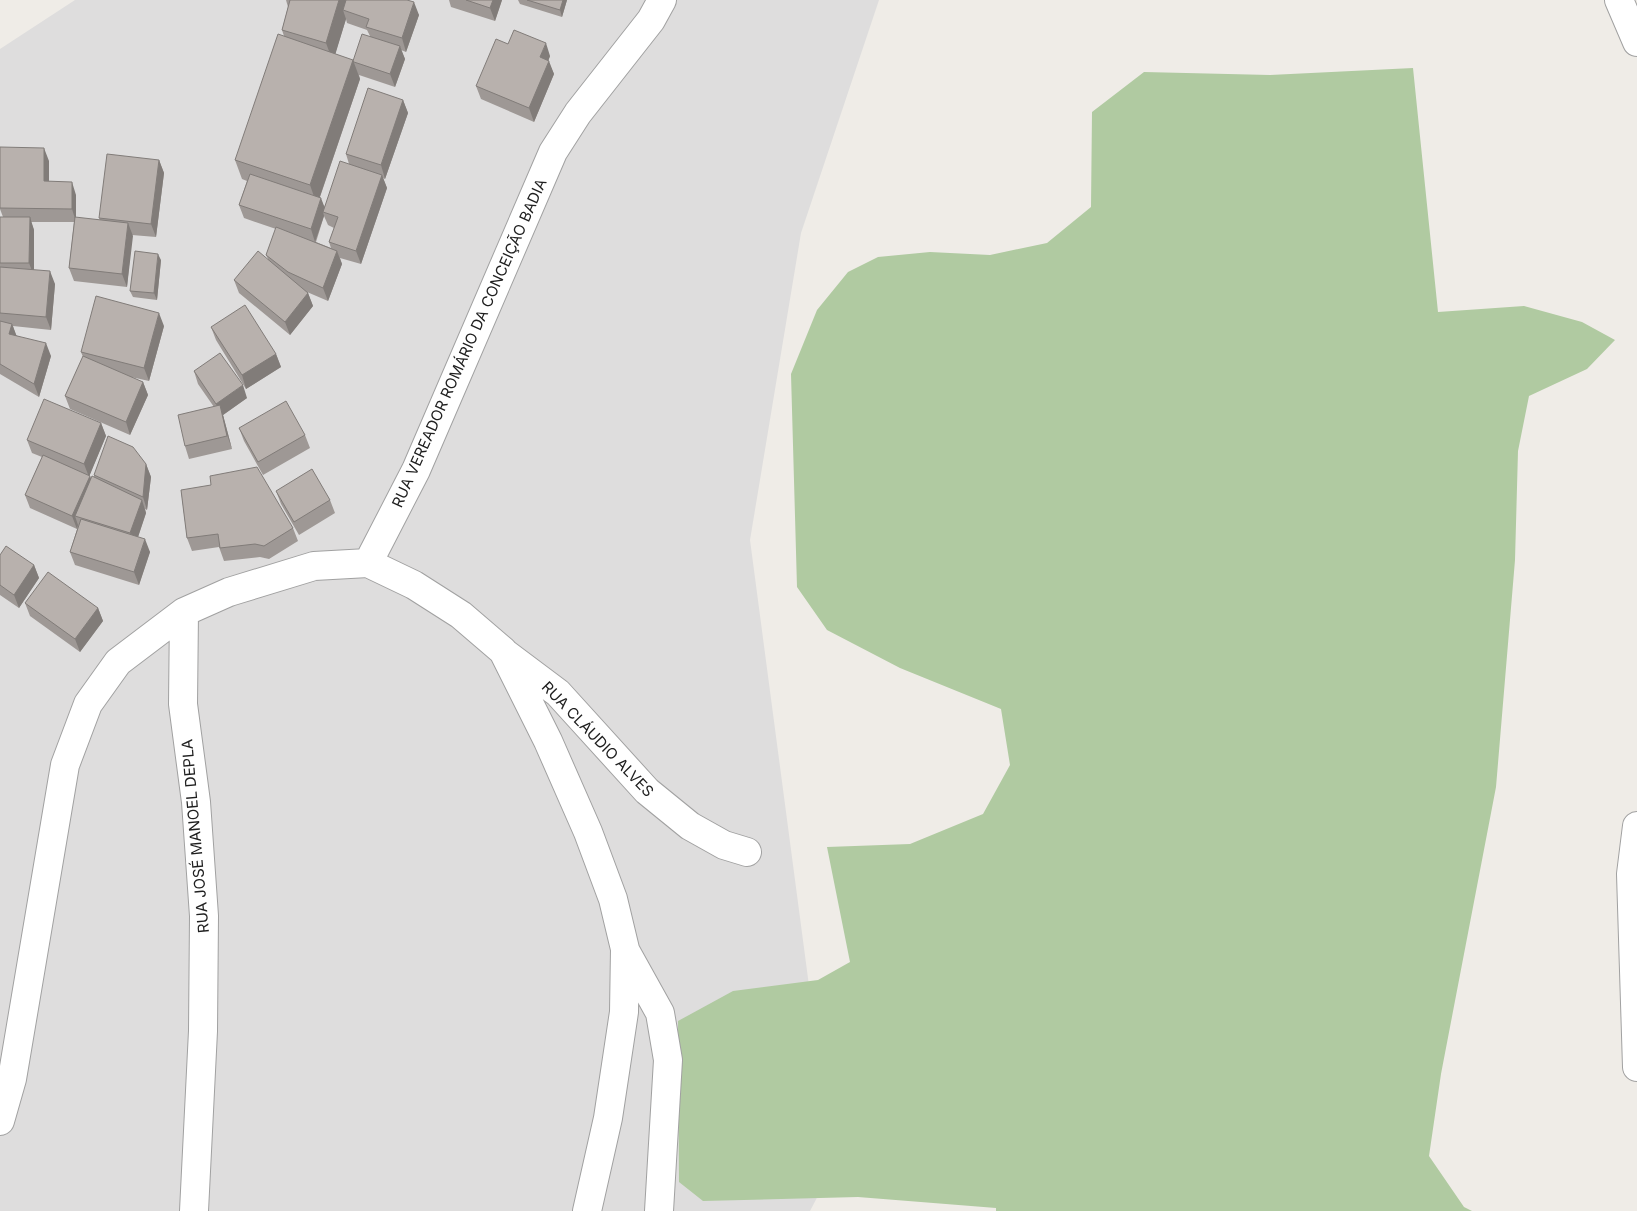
<svg xmlns="http://www.w3.org/2000/svg" width="1637" height="1211" font-family="Inter,sans-serif">
<rect width="100%" height="100%" fill="#efece7"/>
<path fill="#dedddd" d="M75 0H879L801 233 750 540 833 1167 810 1211H0V49Z"/>
<path fill="#b0caa1" d="M1413 68 1438 312 1524 306 1582 322 1615 340 1587 369 1529 396 1518 451 1515 560 1496 787 1441 1074 1429 1156 1464 1207 1472 1211H996V1208L858 1197 703 1201 679 1182 678 1021 733 991 818 980 850 962 827 847 910 844 983 814 1010 765 1001 709 900 668 827 630 797 587 791 374 817 310 848 272 878 257 930 252 990 255 1047 243 1091 207 1092 112 1144 72 1270 75Z"/>
<g fill="none" stroke-linecap="round" stroke-linejoin="round">
<g stroke="#a1a1a1" stroke-width="30">
<path id="minor" d="M1619 0 1637 42
M368 563 414 585 461 615 503 651 548 741 588 832 613 899 625 949 624 1012 608 1118 587 1211
M184 612 183 704 196 802 204 916 203 1031 194 1211
M506 654 558 693 647 791 690 826 724 845 747 852
M1637 826 1631 874 1637 1067
M625 950 660 1013 668 1060 659 1211
M0 1121 12 1079 65 765 88 704 118 662 184 612 229 592 314 566 368 563 416 470 553 152 578 113 651 20 662 0"/>
</g>
<use href="#minor" stroke="#fff" stroke-width="28"/>
</g>
<path fill="#9e9895" fill-rule="evenodd" d="M286 0H407L419 15 406 52 401 50 405 59 395 87 359 75 360 79 320 197 324 207 349 164 346 154 403 100 408 113 385 179 383 178 387 188 361 264 340 258 342 264 328 301 307 292 308 293 313 306 290 335 239 293 234 280 268 259 266 255 276 229 244 218 239 205 247 181 242 179 235 160 284 36 282 30 288 7ZM346 19 347 23 367 30 370 36 353 61 335 54ZM324 216 328 225 334 228 329 242 331 248 316 242Z
M449 0H502L495 21 451 7Z
M518 0H567L562 17 520 4Z
M508 44 550 56 548 61 554 74 534 122 481 99 476 86Z
M0 147 49 161V181L76 195V218L100 220 99 218 159 160 164 173 156 237 132 235 127 287 74 281 69 268 74 222H31L34 230V270L55 284 51 330 13 326 16 335 51 356 39 397 0 374V217H3L0 209Z
M161 260 157 300 133 297 130 291Z
M164 326 149 381 131 377 143 382 148 395 130 435 70 409 65 396 83 357 81 352Z
M211 327 276 354 281 367 246 389 216 340Z
M194 371 247 398 223 415 232 449 189 459 185 446 214 407 198 384Z
M101 423 106 436 89 476 91 478 94 477V475L146 464 151 477 147 510 145 509 146 513 138 537 150 552 139 585 75 565 70 552 78 526 77 529 30 508 25 495 42 457 32 453 27 440Z
M239 428 305 435 310 448 263 475 244 441Z
M181 490 293 528 298 541 269 559 260 557 224 561 219 547 192 551 187 538Z
M276 491 330 500 335 513 299 535 281 504Z
M0 555 34 565 39 578 19 608 0 595Z
M25 603 98 608 103 621 80 652 30 616Z"/>
<path fill="#817c79" d="M339 0H351L343 10 346 19 333 62 326 43Z
M493 0H502L495 21 490 8Z
M563 0H567L562 17 560 10Z
M414 2 419 15 406 52 402 38Z
M546 43 550 56 545 70 540 57Z
M400 46 405 59 395 87 390 74Z
M353 60 360 79 317 205 310 185Z
M549 61 554 74 534 122 529 108Z
M403 100 408 113 385 179 381 165Z
M44 148 49 161V194L44 181Z
M159 160 164 173 156 237 151 224Z
M382 175 387 188 361 264 356 251Z
M72 182 76 195V222L72 209Z
M321 198 326 211 323 212 324 216 315 242 311 229Z
M30 217 34 230V276L29 263Z
M128 223 133 236 127 287 122 274Z
M337 251 342 264 328 301 323 288Z
M158 254 161 260 157 300 154 293Z
M50 271 55 284 51 330 46 317Z
M308 293 313 306 290 335 285 322Z
M159 313 164 326 149 381 144 368Z
M12 324 17 337 9 334Z
M46 343 51 356 39 397 34 384Z
M276 354 281 367 246 389 242 375Z
M143 382 148 395 130 435 126 422Z
M243 385 247 398 223 415 232 449 216 404Z
M101 423 106 436 89 477 84 464Z
M146 464 151 477 147 510 143 497Z
M90 476 95 489 75 516 78 525 77 529 72 516Z
M142 500 146 513 135 546 130 533Z
M145 539 150 552 139 585 134 572Z
M34 565 39 578 19 608 14 595Z
M98 608 103 621 80 652 75 639Z"/>
<path fill="#b8b1ad" stroke="#817c79" d="M290 0H339L326 43 282 30Z
M346 0H407L414 2 402 38 366 27 369 19 343 10Z
M466 0H493L490 8Z
M527 0H563L560 10Z
M514 30 546 43 540 57 549 61 529 108 476 86 496 39 508 44Z
M278 34 353 60 310 185 235 160Z
M362 34 400 46 390 74 354 62 353 61Z
M368 88 403 100 381 165 346 154Z
M0 147 44 148V181L72 182V209L0 208Z
M107 154 159 160 151 224 99 218Z
M340 161 382 175 356 251 329 242 338 217 323 212Z
M250 174 321 198 311 229 239 205Z
M0 217H30L29 263H0Z
M75 217 128 223 122 274 69 268Z
M276 227 337 251 323 288 288 272 266 255Z
M135 251 158 254 154 293 130 291Z
M258 251 308 293 285 322 234 280Z
M0 267 50 271 46 317 0 313Z
M96 296 159 313 144 368 81 352Z
M245 305 276 354 242 375 211 327Z
M0 321 12 324 9 334 46 343 34 384 0 364Z
M220 353 243 385 216 404 194 371Z
M83 356 143 382 126 422 65 396Z
M44 399 101 423 84 464 27 440Z
M286 401 305 435 258 462 239 428Z
M220 405 227 436 185 446 178 415Z
M108 436 133 447 146 464 143 497 94 475Z
M43 455 90 476 72 516 25 495Z
M257 467 293 528 264 546 255 544 220 548 218 534 187 538 181 490 211 485 210 476Z
M312 469 330 500 294 522 276 491Z
M92 476 142 500 130 533 75 516Z
M81 519 145 539 134 572 70 552Z
M6 546 34 565 14 595 0 585V555Z
M48 572 98 608 75 639 25 603Z"/>
<g text-anchor="middle" dominant-baseline="central" stroke-width="4" stroke-linejoin="round" paint-order="stroke">
<g font-size="15" fill="#202020" stroke="#fff">
<text transform="translate(469 343) rotate(-66)">RUA VEREADOR ROMÁRIO DA CONCEIÇÃO BADIA</text>
<text transform="translate(598 739) rotate(46)">RUA CLÁUDIO ALVES</text>
<text transform="translate(195 836) rotate(-95)">RUA JOSÉ MANOEL DEPLA</text>
</g>
</g>
</svg>
